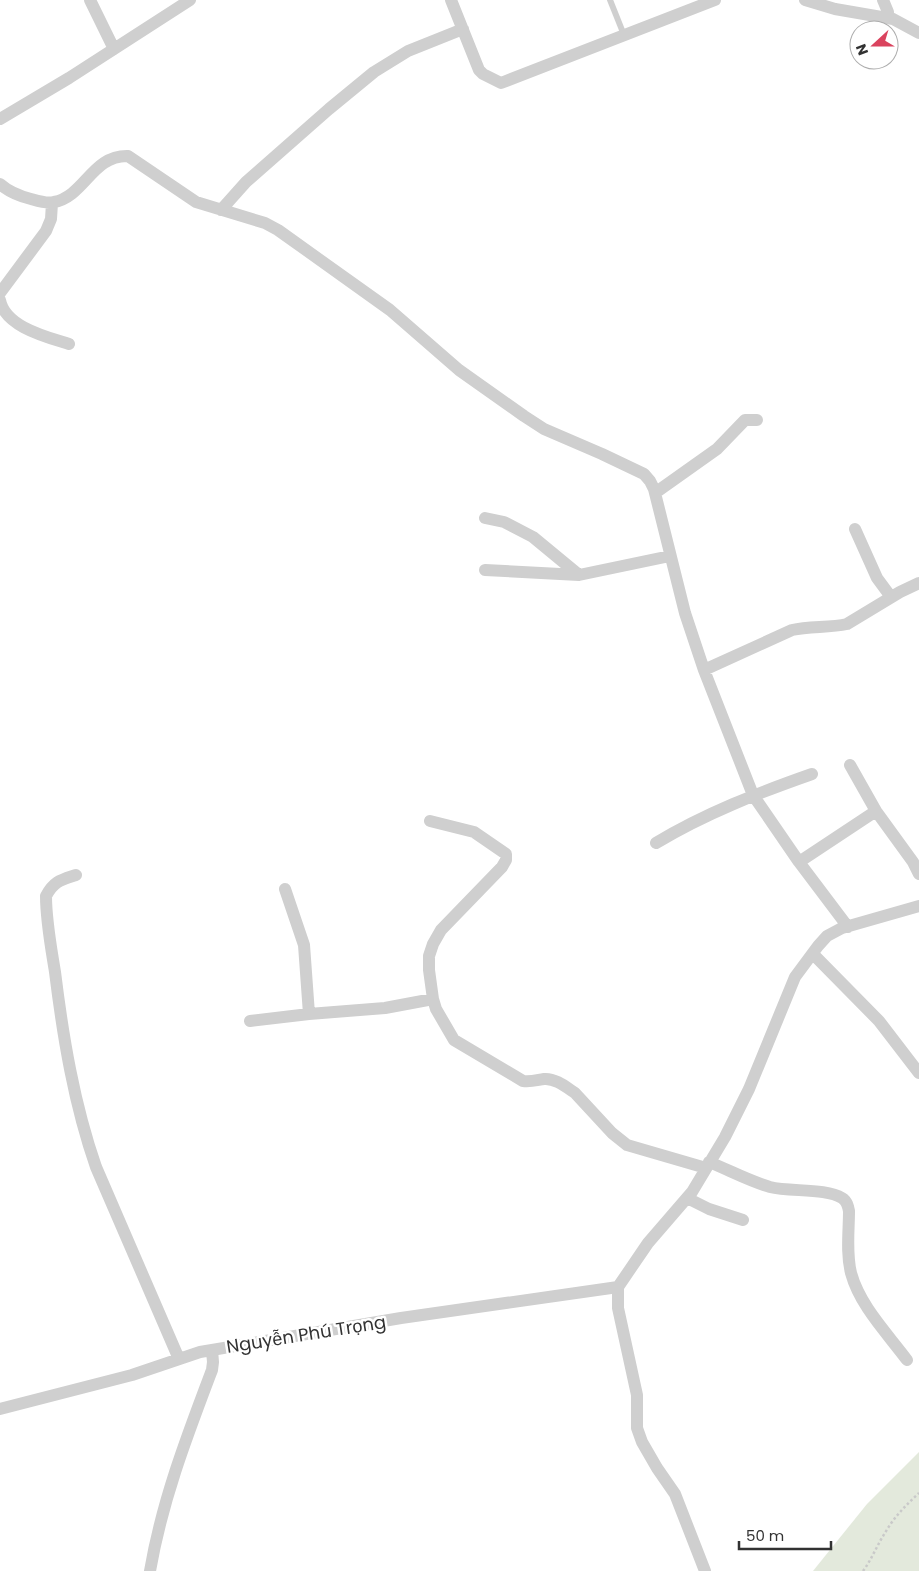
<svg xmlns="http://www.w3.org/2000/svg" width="919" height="1571" font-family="Poppins,sans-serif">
<rect width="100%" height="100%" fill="#fff"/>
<path fill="#e3e9dc" d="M919 1452V1571H813L867 1504Z"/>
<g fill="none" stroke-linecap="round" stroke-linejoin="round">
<path stroke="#c9c9c9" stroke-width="2.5" stroke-dasharray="2.5 2.5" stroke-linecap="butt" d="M863 1571C872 1559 877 1545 885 1533 894 1517 906 1505 919 1493"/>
<path stroke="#cfcfcf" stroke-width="6" d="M610 0 624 35"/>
<path stroke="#cfcfcf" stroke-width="12" d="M90 0 114 49
M451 0 479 70 483 74 501 83 715 0
M805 0 835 9 893 19 919 33
M883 0 888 12 887 18
M0 119 69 78 190 0
M0 184C9 192 19 196 31 199 38 201 47 204 54 202 85 196 92 155 128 156L196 202 265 223 278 230 390 310 459 370 524 416 544 429 602 454 644 474 650 481 654 489 685 613 704 670 753 795 799 862 848 927
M221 210 246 182 329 109 374 72 408 51 463 29
M0 293 46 231 51 219 52 203
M0 300C5 327 47 337 69 344
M655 493 717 449 745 420H757
M485 518 504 522 533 537 579 575
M855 529 877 578 891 597
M485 570 579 575 670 556
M704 670 792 630C810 626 829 628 847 624L900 592 919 583
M850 765 876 811 913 862 919 874
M430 821 474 832 506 854V860L502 867 441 930 433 944 429 956V970L433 999 436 1009 454 1040 523 1081C531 1082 537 1080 544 1079 555 1078 566 1087 575 1093L612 1133 627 1145 706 1168
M656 843C706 813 758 793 812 774
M799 862 876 811
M76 875C61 880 54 881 46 896 46 921 51 947 55 972 63 1037 74 1104 96 1167L179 1359
M285 889 304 945 309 1014
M813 954 879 1021 919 1073
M250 1021 309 1014 385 1008 433 999
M709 1162C729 1170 749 1181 770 1187 790 1192 826 1188 842 1198 847 1201 848 1206 849 1211 849 1231 846 1253 851 1273 860 1306 887 1333 907 1360
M687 1198 709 1209 743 1220
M0 1409 132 1375 200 1352 401 1318 618 1287
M150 1571C162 1501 187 1436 212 1370L213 1362 212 1350
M705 1571 675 1494 657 1468 642 1442 637 1428V1395L618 1308V1287L648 1243 692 1192 725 1137 749 1089 795 977 818 946 827 936 842 928 919 906"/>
</g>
<g text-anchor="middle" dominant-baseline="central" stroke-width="5" stroke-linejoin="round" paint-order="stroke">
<g font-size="18" fill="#323232" stroke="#fff">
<text transform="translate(306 1334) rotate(-9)">Nguyễn Phú Trọng</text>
</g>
</g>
<g transform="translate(874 45) rotate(249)"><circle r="24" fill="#ffffff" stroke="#adadad"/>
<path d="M0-4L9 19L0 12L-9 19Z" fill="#da435e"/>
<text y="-8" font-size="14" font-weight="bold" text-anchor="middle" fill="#323232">N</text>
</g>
<path d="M739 1541v8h92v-8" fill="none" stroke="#323232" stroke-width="2.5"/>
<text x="746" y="1541" font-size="15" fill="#323232" stroke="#ffffff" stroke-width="4" paint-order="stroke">50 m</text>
</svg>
